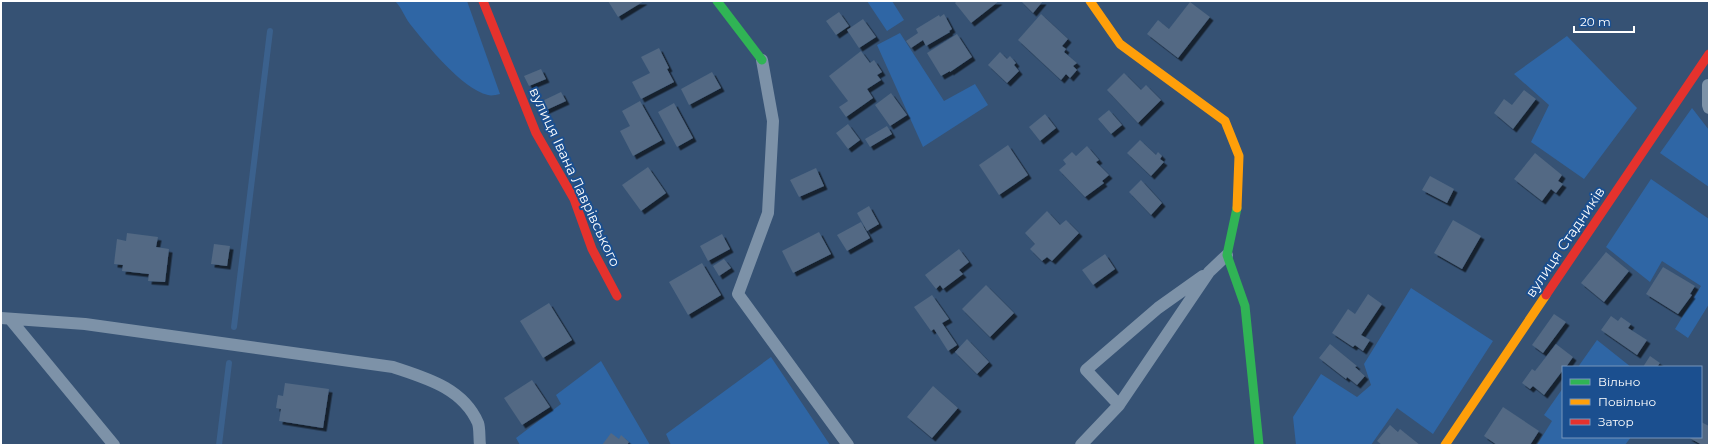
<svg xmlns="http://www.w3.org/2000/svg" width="1710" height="446" font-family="Montserrat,sans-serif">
<defs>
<filter id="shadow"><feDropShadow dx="3.5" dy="3.5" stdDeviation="0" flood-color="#0009"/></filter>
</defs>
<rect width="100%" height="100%" fill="#365274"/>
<path fill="#2f66a5" d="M395 1H467L500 94C496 95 491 96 488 95 462 89 426 44 410 24 404 16 402 8 395 1Z
M867 1H892L904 20 887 31Z
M900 33 944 101 975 84 988 105 923 147 877 45Z
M1567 36 1637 108 1584 179 1531 142 1549 105 1514 74Z
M1692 108 1709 130V187L1660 153Z
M1651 179 1709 219V304L1688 338 1675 329 1701 286 1662 261 1650 282 1606 247Z
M1411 288 1493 341 1433 434 1397 408 1371 445H1296L1293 417 1321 374 1357 397 1371 385 1364 364Z
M1597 340 1631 367H1578Z
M771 357 830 445H671L666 434Z
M601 361 650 445H520L516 438 561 404 556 395Z
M1563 388V437H1631L1625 445H1537L1552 421 1544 415Z"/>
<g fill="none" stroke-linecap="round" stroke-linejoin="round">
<path stroke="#3b618d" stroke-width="6" d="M234 327 270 31
M219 445 229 363"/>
</g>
<path fill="#526984" filter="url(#shadow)" d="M608 1H644L618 17Z
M957 1H999L971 23 955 3Z
M1021 1H1043L1033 13Z
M1190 2 1210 17 1178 58 1147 34 1158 20 1169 29Z
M839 12 849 26 836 35 826 21Z
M944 14 952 29 949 31 950 32 926 46 923 40 911 48 906 41 918 33 916 29 939 15 940 17Z
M1041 14 1068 39 1062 46 1066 49 1064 52 1077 63 1073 66 1077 70 1070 78 1066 74 1061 80 1018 40Z
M863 19 876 37 859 48 847 30Z
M957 34 972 57 950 72V71L941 76 927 53Z
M659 48 669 68 667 69 674 82 641 99 632 82 650 73 641 57Z
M861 51 870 63 874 60 882 72 877 75 881 80 867 89 873 98 846 117 839 107 848 101 829 76Z
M1000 52 1007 59 1010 56 1016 63 1014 65 1019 71 1007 83 988 65Z
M541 69 546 79 529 86 524 76Z
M712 72 721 88 689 105 681 89Z
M1124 73 1141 90 1146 85 1161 100 1138 123 1107 90Z
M1524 90 1536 99 1513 129 1494 113 1504 99 1512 105Z
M561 92 566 101 542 112 538 103Z
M891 93 907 115 890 126 875 105Z
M640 101 662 140 633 156 620 131 630 126 622 111Z
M674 103 693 138 677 147 658 112Z
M1109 110 1122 125 1111 134 1098 119Z
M1045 114 1056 128 1040 141 1029 127Z
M848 124 860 140 848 149 836 133Z
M887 126 892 134 870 147 865 139Z
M1140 140 1156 155 1158 152 1162 156 1160 159 1164 162 1151 176 1127 153Z
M1008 145 1028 175 999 195 979 165Z
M1087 146 1099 160 1096 162 1109 175 1102 181 1104 183 1085 197 1059 170 1066 164 1063 160 1072 152 1076 156Z
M1535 153 1562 175 1558 181 1563 184 1556 193 1551 189 1542 201 1514 179Z
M648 167 666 193 641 211 622 185Z
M816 168 824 186 799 197 790 180Z
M1430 176 1454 189 1447 203 1422 190Z
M1141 180 1162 203 1151 215 1129 192Z
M869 206 879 224 867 231 857 213Z
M1047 211 1060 225 1066 220 1079 233 1052 261 1047 257 1042 261 1030 249 1035 244 1025 233Z
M1453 220 1481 236 1462 269 1434 253Z
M861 222 870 238 847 251 837 235Z
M819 232 831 254 793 273 782 251Z
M127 233 158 237 156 247 169 249 165 282 148 281 149 274 122 271 123 265 114 264 117 239 126 241Z
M722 234 730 249 708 261 700 246Z
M214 244 230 246 227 266 211 264Z
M959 249 969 262 959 270 963 274 943 289 940 285 936 289 925 275Z
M1606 252 1629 271 1604 302 1581 283Z
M1105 254 1115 269 1093 285 1082 270Z
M724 259 731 268 719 276 713 266Z
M702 263 721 295 688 315 669 282Z
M1663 267 1695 286 1690 294 1692 295 1678 314 1646 294Z
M986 285 1014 313 990 337 962 309Z
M1368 294 1382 304 1361 335 1370 340 1363 351 1355 345 1353 347 1332 333 1348 309 1355 314Z
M932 295 949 319 942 323 957 345 948 351 934 329 931 331 914 307Z
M549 303 572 340 543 358 520 321Z
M1554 314 1566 322 1543 353 1532 345Z
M1611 316 1618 321 1621 317 1631 324 1628 328 1647 340 1637 355 1601 330Z
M967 339 989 362 977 374 955 352Z
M1330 344 1357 366 1355 367 1365 376 1357 385 1347 377 1346 379 1319 358Z
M1556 344 1573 357 1566 367H1563V370L1544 395 1533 386 1530 389 1522 383 1532 369 1535 371Z
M1650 356 1660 363 1657 367H1643Z
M532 380 550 407 522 425 504 398Z
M285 383 329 389 323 428 279 421 281 409 276 408 278 395 283 396Z
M933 386 958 408 932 438 907 417Z
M1503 407 1539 431 1530 445H1497L1484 436Z
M1701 422 1709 426V445H1702L1688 437H1701Z
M1390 425 1398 432 1400 429 1420 445H1382L1377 441Z
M611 433 619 439 621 435 629 442 627 445H602Z"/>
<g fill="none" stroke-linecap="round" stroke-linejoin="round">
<path stroke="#7d92a8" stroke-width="12" d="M762 60 773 121 768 213 738 294 848 445
M1708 85V105L1709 108
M1 318 85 324 393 367C426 378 463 388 478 423 480 429 479 438 480 445
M10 319 114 445
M1119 405 1086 370 1158 308 1203 276
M1081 445 1119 405 1209 272 1227 255"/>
<path stroke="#30b455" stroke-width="9" d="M717 1 762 60
M1237 208 1227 255 1245 306 1259 445"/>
<path stroke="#ff9f0a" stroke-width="9" d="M1090 1 1120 44 1225 121 1239 156 1237 208
M1445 445 1546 295"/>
<path stroke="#e5322d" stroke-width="9" d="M483 1 536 133 574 199 592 249 617 296
M1546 295 1709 54"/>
</g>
<g text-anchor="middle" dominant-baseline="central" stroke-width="4" stroke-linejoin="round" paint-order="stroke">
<g font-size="14" fill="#fff" stroke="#1b4f8f">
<text transform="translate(575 177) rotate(65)">вулиця Івана Лаврівського</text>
<text transform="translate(1565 242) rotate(-56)">вулиця Стадників</text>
</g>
</g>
<rect width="1710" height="446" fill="none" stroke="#ffffff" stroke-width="4"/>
<rect x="1562" y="366" width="140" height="72" fill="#1b4f8f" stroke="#7695bc"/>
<rect x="1570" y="379" width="20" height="6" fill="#30b455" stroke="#7695bc"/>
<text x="1598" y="386" font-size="12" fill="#ffffff">Вільно</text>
<rect x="1570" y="399" width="20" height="6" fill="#ff9f0a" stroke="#7695bc"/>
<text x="1598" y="406" font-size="12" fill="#ffffff">Повільно</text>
<rect x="1570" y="419" width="20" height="6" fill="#e5322d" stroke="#7695bc"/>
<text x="1598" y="426" font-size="12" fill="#ffffff">Затор</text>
<path d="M1574 26v6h60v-6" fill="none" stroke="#ffffff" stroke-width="2"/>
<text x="1580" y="26" font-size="12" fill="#ffffff" stroke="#1b4f8f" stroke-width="3" paint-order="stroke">20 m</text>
</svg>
